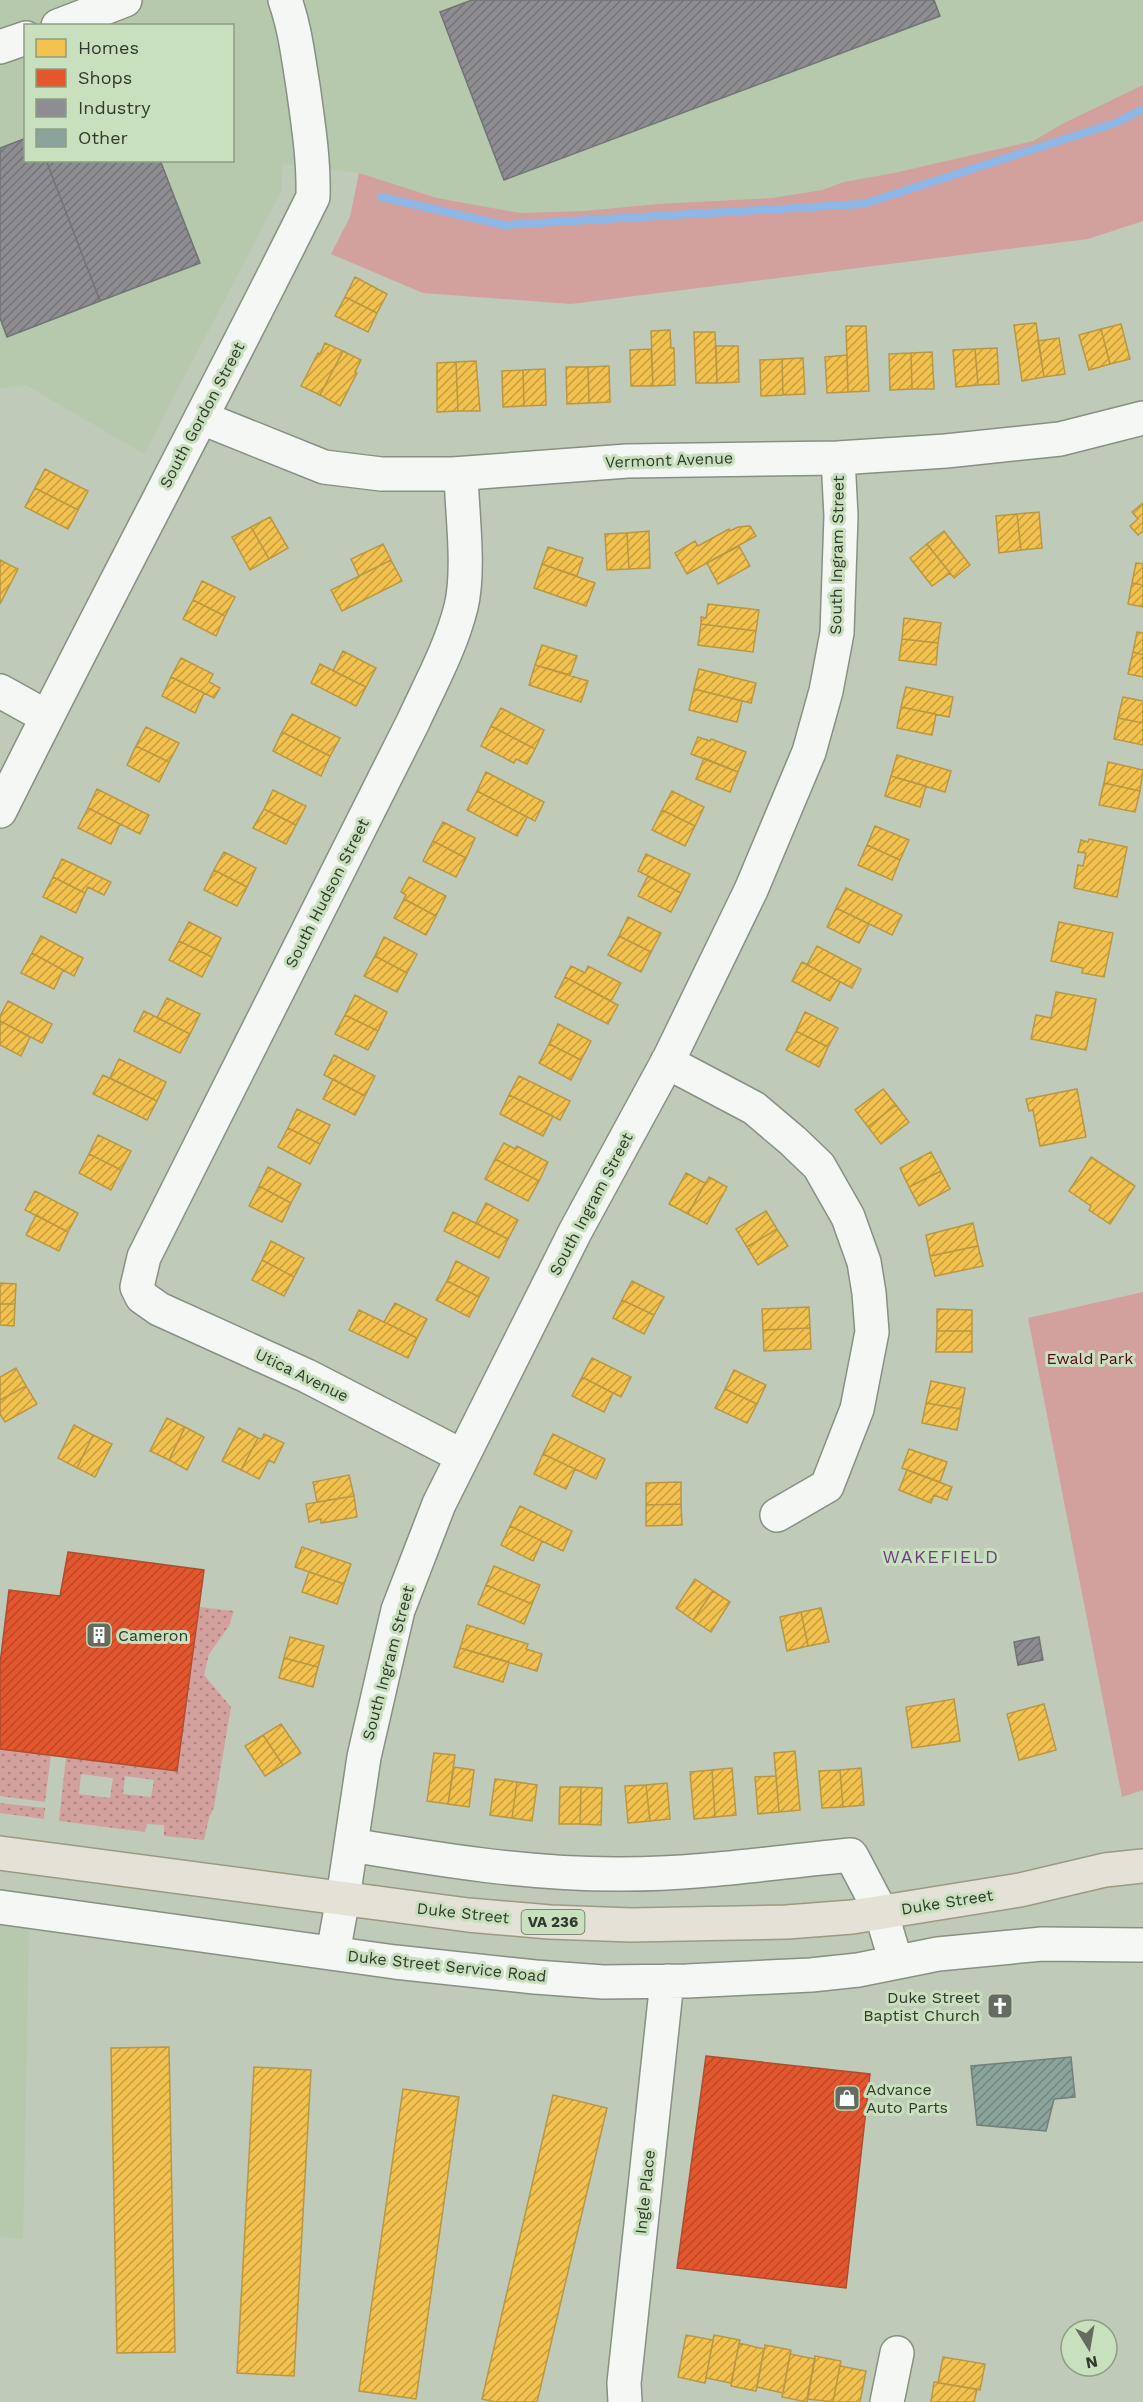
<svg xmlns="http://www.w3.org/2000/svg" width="1143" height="2402" font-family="'Work Sans',sans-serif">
<defs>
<pattern id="grass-dots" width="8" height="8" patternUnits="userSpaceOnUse" patternTransform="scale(1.5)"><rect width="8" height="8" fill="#d2a09d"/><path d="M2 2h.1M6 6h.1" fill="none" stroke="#ab8380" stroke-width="1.8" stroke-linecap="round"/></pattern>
<pattern id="homes-hatch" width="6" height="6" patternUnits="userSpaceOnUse" patternTransform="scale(1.5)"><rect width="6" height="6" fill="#f2c14e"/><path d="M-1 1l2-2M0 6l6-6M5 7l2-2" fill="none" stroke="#c59e41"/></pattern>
<pattern id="shops-hatch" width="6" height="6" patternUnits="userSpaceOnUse" patternTransform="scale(1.5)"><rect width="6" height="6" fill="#e4572e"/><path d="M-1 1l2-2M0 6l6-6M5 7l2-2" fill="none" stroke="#b94928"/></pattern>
<pattern id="industry-hatch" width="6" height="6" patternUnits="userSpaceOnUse" patternTransform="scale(1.5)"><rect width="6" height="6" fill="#8d8d92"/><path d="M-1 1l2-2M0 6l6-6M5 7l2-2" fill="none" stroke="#747478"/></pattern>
<pattern id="building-hatch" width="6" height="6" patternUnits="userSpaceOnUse" patternTransform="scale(1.5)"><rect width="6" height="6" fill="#8aa39b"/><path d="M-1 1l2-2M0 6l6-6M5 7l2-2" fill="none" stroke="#71867f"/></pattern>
</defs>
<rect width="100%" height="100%" fill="#bfcab9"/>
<path fill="#b6c9ac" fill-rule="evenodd" d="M0 0H1143V85L1064 123 1033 141 894 173 844 182 822 190 772 198 657 204 584 211 520 213 437 198 359 173 283 164 281 192 144 454 26 385 0 389ZM26 26H232V160H26Z
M0 1924 29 1928 23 2239 0 2237Z"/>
<path fill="url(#grass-dots)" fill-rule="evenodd" d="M199 1607 234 1611 229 1626 209 1654 204 1675 231 1707 214 1807 209 1818 204 1840 164 1836V1825L147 1824 145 1832 59 1821 66 1757ZM81 1774 113 1778 110 1798 79 1794ZM125 1776 154 1780 151 1797 123 1794Z
M0 1749 51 1755 45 1802 0 1796Z
M0 1803 45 1808 44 1819 0 1813Z"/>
<path fill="#d2a09d" d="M1143 85V221L1088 239 571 304 423 293 331 254 350 217 359 173 437 198 520 213 584 211 657 204 772 198 822 190 844 182 894 173 1033 141 1064 123Z
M1143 1292V1790L1122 1797 1028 1318Z"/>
<path fill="url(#homes-hatch)" stroke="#b89844" stroke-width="1.5" d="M355 277 387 294 377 313 345 297Z
M345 297 377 313 368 332 335 316Z
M1036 323 1044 377 1022 381 1014 325Z
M1121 324 1130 359 1110 364 1101 329Z
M846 326H866L869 391 848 392Z
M1101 329 1110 364 1089 370 1079 335Z
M670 330 671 348H674L675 385 653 386 651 331Z
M694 332H715L717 383H696Z
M1059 338 1065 374 1044 377 1038 341Z
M325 343 343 351 320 395 301 386 318 353 320 354Z
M716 346H738L739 382 717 383Z
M997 348 999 384 978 385 975 349Z
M651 349 653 386H631L630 350Z
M975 349 978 385 956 387 953 350Z
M343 351 361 360 355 372 357 373 340 406 320 395Z
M932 352 934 389H912L911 353Z
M911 353 912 389 890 390 889 354Z
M847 355 848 392 827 393 825 357Z
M803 358 805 394 783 395 782 359Z
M782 359 783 395 761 396 760 360Z
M476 361 480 411H458L456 362Z
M456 362 458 411 437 412V363Z
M609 366 610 402 589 403 588 367Z
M566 367H588L589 403 567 404Z
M545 369 546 405 524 406 523 370Z
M523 370 524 406 503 407 502 371Z
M45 469 88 491 78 510 35 488Z
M35 488 78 510 68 529 25 507Z
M1143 503V531L1138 535 1130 526 1138 519 1132 512Z
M1039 512 1042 548 1021 550 1017 514Z
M1017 514 1021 550 999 553 996 516Z
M270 517 288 548 269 559 251 527Z
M750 526 756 536 687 574 675 553 695 541 698 546 729 529 730 531 738 527Z
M251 527 269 559 250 570 232 537Z
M649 531 650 568 629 569 627 533Z
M944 531 970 565 954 578 927 544Z
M627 533 629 569 607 570 605 534Z
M383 544 391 560 359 576 351 559Z
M927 544 950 573 932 586 910 558Z
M739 546 750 566 718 584 707 563Z
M548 547 583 558 577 576 542 564Z
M0 560 18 569 0 604Z
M391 560 402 581 342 611 331 590Z
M1136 563 1143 564V585L1132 583Z
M542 564 595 583 586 606 534 588Z
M202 581 235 597 225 616 193 600Z
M1132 583 1143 585V607L1128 604Z
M193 600 225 616 216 636 183 619Z
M708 604 759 610 756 631 701 624V617L706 618Z
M904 618 941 623 938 643 902 639Z
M701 624 756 631 753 652 698 645Z
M1137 632 1143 633V655L1133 652Z
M902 639 938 643 936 665 899 660Z
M542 645 577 656 570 675 535 665Z
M343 651 376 668 366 687 333 671Z
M1133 652 1143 655V677L1128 674Z
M181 658 213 674 209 682 220 688 214 698 171 677Z
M320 664 366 687 356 706 311 683Z
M535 665 588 681 581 702 529 685Z
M699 669 756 683 751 703 694 689Z
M171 677 204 693 195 713 162 696Z
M906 687 953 697 949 717 901 707Z
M694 689 742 701 737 722 689 710Z
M1123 697 1143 701V723L1118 718Z
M901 707 936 714 932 735 897 728Z
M501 708 544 730 535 749 491 726Z
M292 714 340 738 330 756 282 732Z
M1118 718 1143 723V745L1114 739Z
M491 726 535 749 527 764 516 759 514 763 481 746Z
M146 727 179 743 169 762 136 746Z
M282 732 330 756 321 776 273 751Z
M698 737 710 741 711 739 746 752 738 772 691 754Z
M136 746 169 762 159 782 127 765Z
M897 755 951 771 945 792 891 776Z
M704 758 738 772 730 792 696 779Z
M1108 762 1143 770 1140 791 1104 783Z
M486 772 544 802 535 821 477 791Z
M891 776 926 786 920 807 885 796Z
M1104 783 1140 791 1135 812 1099 805Z
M97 789 149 815 140 834 88 808Z
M273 790 306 806 296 825 264 809Z
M477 791 527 817 517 836 467 810Z
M672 791 704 807 695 826 662 810Z
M88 808 120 824 111 844 78 828Z
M264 809 296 825 286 844 253 828Z
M662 810 695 826 685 846 652 830Z
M443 822 475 838 466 858 433 841Z
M875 826 909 840 900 860 867 845Z
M1089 839 1127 847 1117 897 1074 888 1078 865 1083 866 1086 853 1078 852 1081 840 1088 842Z
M433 841 466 858 456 877 423 861Z
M867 845 900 860 892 880 858 865Z
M224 852 256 868 247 887 214 870Z
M646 854 690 874 681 893 638 871Z
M62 859 111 882 104 895 88 887 85 893 53 877Z
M214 870 247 887 237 906 204 890Z
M648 876 681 893 671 912 638 896Z
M53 877 85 893 76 913 43 897Z
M409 877 446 896 436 916 404 899 406 895 401 892Z
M846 888 902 915 892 935 836 908Z
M404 899 436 916 426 935 394 918Z
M836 908 869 924 859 943 827 927Z
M628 917 661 933 651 952 619 936Z
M189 922 221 938 212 957 179 941Z
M1059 922 1113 933 1104 977 1082 973 1083 968 1051 961Z
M41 936 83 958 74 976 32 953Z
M619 936 651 952 641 972 608 955Z
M384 937 417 954 407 973 375 956Z
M179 941 212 957 202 977 169 960Z
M817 946 861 969 852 988 807 965Z
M32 953 63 970 54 989 21 973Z
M375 956 407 973 397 992 364 976Z
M802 962 840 982 830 1001 792 981Z
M571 966 585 973 588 966 621 983 611 1001 565 977Z
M565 977 618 1005 608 1024 555 997Z
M1056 992 1096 999 1086 1050 1031 1039 1036 1015 1051 1018Z
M355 995 387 1012 378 1031 345 1015Z
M167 998 200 1014 190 1034 157 1018Z
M8 1001 52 1024 42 1043 0 1021V1016Z
M144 1011 190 1034 180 1053 134 1031Z
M805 1012 838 1028 828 1047 796 1031Z
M345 1015 378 1031 368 1050 335 1034Z
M0 1021 30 1037 21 1056 0 1045Z
M558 1024 591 1041 581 1060 549 1044Z
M796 1031 828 1047 819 1067 786 1050Z
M549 1044 581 1060 571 1080 539 1063Z
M334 1055 375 1076 365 1096 324 1075Z
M119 1059 166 1082 157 1101 110 1078Z
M103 1075 157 1101 147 1120 93 1094Z
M519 1076 570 1101 560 1120 509 1095Z
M333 1079 365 1096 355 1115 323 1099Z
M883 1089 896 1105 868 1127 855 1110Z
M1077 1089 1086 1137 1040 1146 1033 1110 1029 1111 1026 1099Z
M509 1095 553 1116 543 1136 500 1114Z
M896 1105 909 1122 881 1144 868 1127Z
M297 1109 330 1125 320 1144 288 1128Z
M288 1128 320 1144 310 1164 278 1147Z
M98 1135 131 1151 121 1170 89 1154Z
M504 1143 515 1149 517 1146 548 1162 539 1181 495 1159Z
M931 1152 941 1171 909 1187 900 1168Z
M89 1154 121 1170 111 1190 79 1173Z
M1091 1157 1135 1186 1110 1224 1089 1210 1091 1206 1069 1191Z
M495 1159 539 1181 528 1201 485 1179Z
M268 1167 301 1184 291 1203 259 1186Z
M941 1171 950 1189 919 1206 909 1187Z
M686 1173 705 1183 688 1214 669 1204Z
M709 1177 727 1187 707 1224 688 1214Z
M259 1186 291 1203 282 1222 249 1206Z
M35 1191 78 1213 68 1232 25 1210Z
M486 1203 518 1220 508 1239 476 1223Z
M766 1211 777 1229 747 1247 736 1229Z
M453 1212 508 1239 499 1258 444 1231Z
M36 1215 68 1232 59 1251 26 1235Z
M973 1223 978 1246 930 1256 926 1235Z
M777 1229 788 1246 758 1265 747 1247Z
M271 1241 304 1258 294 1277 262 1260Z
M978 1246 983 1266 935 1276 930 1256Z
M262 1260 294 1277 284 1296 252 1280Z
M456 1261 489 1278 479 1297 447 1281Z
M447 1281 479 1297 469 1317 436 1300Z
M632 1281 664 1297 654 1315 622 1300Z
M0 1283 16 1284 15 1304H0Z
M622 1300 654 1315 644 1334 613 1318Z
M395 1303 427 1319 417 1338 384 1322Z
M0 1304H15L14 1326 0 1325Z
M809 1307 810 1328 763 1330 762 1309Z
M937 1309 972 1310V1331H937Z
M359 1310 417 1338 408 1358 349 1330Z
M810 1328 811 1349 764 1351 763 1330Z
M937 1331H972V1352H936Z
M592 1358 631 1377 621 1397 582 1377Z
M16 1368 26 1386 0 1400V1377Z
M734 1370 766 1385 757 1404 725 1389Z
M582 1377 613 1393 604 1412 572 1396Z
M931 1381 965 1388 961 1409 926 1403Z
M26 1386 37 1404 5 1422 0 1414V1400Z
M725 1389 757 1404 747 1423 715 1408Z
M926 1403 961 1409 957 1430 922 1423Z
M167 1418 185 1427 169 1460 150 1451Z
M74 1425 93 1435 77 1468 58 1458Z
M185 1427 204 1437 187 1470 169 1460Z
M239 1428 258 1438 241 1470 222 1461Z
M264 1434 284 1443 274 1463 269 1460 259 1479 241 1470 258 1438 262 1439Z
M553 1434 605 1459 596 1479 543 1454Z
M93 1435 112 1444 95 1477 77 1468Z
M909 1449 947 1462 940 1482 902 1468Z
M543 1454 575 1469 566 1489 534 1474Z
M907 1470 952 1487 947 1500 934 1495 931 1503 899 1490Z
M349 1475 354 1496 317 1502 313 1482Z
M681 1482V1504L646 1505V1483Z
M354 1496 357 1517 321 1523V1519L309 1522 306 1504Z
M681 1504 682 1525 646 1526V1505Z
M520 1506 572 1531 563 1551 510 1526Z
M510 1526 542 1541 533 1561 501 1545Z
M302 1547 351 1564 344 1584 295 1567Z
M494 1566 540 1585 532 1604 486 1585Z
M309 1572 344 1584 337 1604 302 1592Z
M695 1579 713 1591 693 1620 676 1608Z
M486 1585 532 1604 524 1624 478 1604Z
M713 1591 730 1602 711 1632 693 1620Z
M821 1608 829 1642 808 1646 801 1612Z
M801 1612 808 1646 787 1651 780 1617Z
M467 1625 528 1644 526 1649 542 1654 537 1671 460 1648Z
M290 1637 324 1646 318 1667 284 1658Z
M460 1648 509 1662 503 1682 454 1667Z
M284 1658 318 1667 313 1687 279 1678Z
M954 1699 960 1741 912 1748 906 1707Z
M1044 1704 1056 1750 1019 1760 1007 1714Z
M281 1724 301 1753 283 1765 263 1735Z
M263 1735 283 1765 265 1776 245 1746Z
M795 1751 800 1810 779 1812 774 1753Z
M434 1753 455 1755 448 1804 427 1801Z
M454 1767 474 1770 469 1807 448 1804Z
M732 1768 736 1815 715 1817 712 1770Z
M861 1768 864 1805 843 1807 840 1770Z
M712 1770 715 1817 694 1819 690 1772Z
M840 1770 843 1807 822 1808 819 1771Z
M776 1776 779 1812 758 1814 755 1777Z
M495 1779 517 1782 512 1818 490 1815Z
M517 1782 537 1785 532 1821 512 1818Z
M667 1783 670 1819 650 1821 646 1785Z
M646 1785 650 1821 628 1823 625 1786Z
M560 1787H581L580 1824H559Z
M581 1787 602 1788 601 1825 580 1824Z
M169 2047 175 2352 117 2353 111 2048Z
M254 2067 311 2070 294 2376 237 2373Z
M403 2089 459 2097 416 2399 359 2391Z
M553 2095 607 2108 537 2402H495L482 2399Z
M686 2335 713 2340 705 2383 678 2377Z
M714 2335 740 2340 731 2383 706 2378Z
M739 2343 764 2349 756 2391 731 2386Z
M765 2345 791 2350 783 2393 757 2387Z
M790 2354 815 2359 807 2402 782 2397Z
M815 2356 841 2361 833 2402 807 2399Z
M943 2357 985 2364 980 2390 938 2383Z
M840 2366 866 2371 860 2402H833Z
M934 2382 977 2389 974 2402H931Z"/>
<path fill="url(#shops-hatch)" stroke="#ae4e2e" stroke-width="1.5" d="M68 1552 204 1570 177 1771 0 1749V1664L9 1590 60 1596Z
M706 2056 870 2074 846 2288 677 2268Z"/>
<path fill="url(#industry-hatch)" stroke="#717474" stroke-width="1.5" d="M472 0H934L940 16 504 180 440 12Z
M26 138V160H46L100 301 7 337 0 318V148Z
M46 160H160L200 263 100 301Z
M1039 1637 1043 1660 1018 1665 1014 1642Z"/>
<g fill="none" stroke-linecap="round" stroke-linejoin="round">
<path stroke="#8cb7e6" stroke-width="8" d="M381 197 504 225 863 204 1115 123 1143 109"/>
</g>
<path fill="url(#building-hatch)" stroke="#738079" stroke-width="1.5" d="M1071 2057 1075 2097 1054 2099 1046 2131 977 2125 971 2066Z"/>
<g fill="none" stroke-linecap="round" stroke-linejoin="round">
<g stroke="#879083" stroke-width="36">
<path id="minor" d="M58 26 125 0
M0 47 26 38
M202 418 324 467 381 474H453L627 461 838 458 946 451 1060 439 1143 418
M461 474C462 513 470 570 461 607 451 647 430 685 413 722L144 1257 137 1287 142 1297 159 1309 307 1376 462 1456
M0 691 47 717
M0 811C102 605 211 403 313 197 314 159 308 123 303 86 298 56 295 28 285 0
M667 1062 754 1108 793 1141 819 1166 848 1217 864 1262 869 1293 872 1332 857 1409 827 1486 777 1515
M351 1845C441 1860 532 1875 623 1874 699 1874 776 1862 851 1855L881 1912 896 1962
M0 1907 395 1962 535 1977 603 1982 687 1981 811 1975 858 1970 938 1954 1042 1944 1143 1945
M333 1953 343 1898 364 1757 387 1657 398 1610 439 1504 575 1232 669 1059 751 890 809 752 826 691 837 633 841 516 838 458
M625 2402 624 2383 667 1981
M887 2402 897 2353"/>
</g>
<g stroke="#9c9981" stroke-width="36">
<path id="primary" d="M0 1853 468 1915 550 1922 631 1925 787 1922 852 1917 1020 1890 1105 1870 1143 1866"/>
</g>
<use href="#minor" stroke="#f5f7f4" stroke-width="33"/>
<use href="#primary" stroke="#e4e1d6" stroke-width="33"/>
</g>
<defs>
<g id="building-square" transform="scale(1.35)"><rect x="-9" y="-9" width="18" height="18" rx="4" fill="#636c5e" stroke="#c9e0be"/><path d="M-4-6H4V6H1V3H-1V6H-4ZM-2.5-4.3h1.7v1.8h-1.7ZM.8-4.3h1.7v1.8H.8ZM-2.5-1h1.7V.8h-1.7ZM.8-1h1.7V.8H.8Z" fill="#fff"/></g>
<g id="church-square" transform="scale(1.35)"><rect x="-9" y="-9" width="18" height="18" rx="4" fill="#636c5e" stroke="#c9e0be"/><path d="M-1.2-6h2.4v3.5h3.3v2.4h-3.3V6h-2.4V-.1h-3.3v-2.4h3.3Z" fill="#fff"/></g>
<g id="shop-square" transform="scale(1.35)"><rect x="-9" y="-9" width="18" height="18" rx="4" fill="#636c5e" stroke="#c9e0be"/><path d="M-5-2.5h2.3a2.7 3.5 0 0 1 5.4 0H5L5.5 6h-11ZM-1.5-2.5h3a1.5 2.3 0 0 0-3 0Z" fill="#fff"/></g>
</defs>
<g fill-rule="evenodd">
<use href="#building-square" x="99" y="1635"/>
<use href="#church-square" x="1000" y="2006"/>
<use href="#shop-square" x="847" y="2098"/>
</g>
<g text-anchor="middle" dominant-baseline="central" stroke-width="6" stroke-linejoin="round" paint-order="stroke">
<rect fill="#c9e0be" stroke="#5f6c58" stroke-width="1.5" x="521.5" y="1910" width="63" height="24" rx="4.5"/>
<g font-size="15" font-weight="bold" fill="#313a2d">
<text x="553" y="1922">VA 236</text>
</g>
<g font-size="16" fill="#313a2d" stroke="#c9e0be">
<text transform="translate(202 415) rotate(-62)">South Gordon Street</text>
<text transform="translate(669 460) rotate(-2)">Vermont Avenue</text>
<text transform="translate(837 555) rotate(-89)">South Ingram Street</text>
<text transform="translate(327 893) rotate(-63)">South Hudson Street</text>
<text transform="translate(591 1204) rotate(-62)">South Ingram Street</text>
<text transform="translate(302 1375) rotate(26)">Utica Avenue</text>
<text transform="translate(388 1663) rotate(-75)">South Ingram Street</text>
<text transform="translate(947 1902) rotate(-9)">Duke Street</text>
<text transform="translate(463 1913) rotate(6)">Duke Street</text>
<text transform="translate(447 1966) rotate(6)">Duke Street Service Road</text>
<text transform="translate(645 2192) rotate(-84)">Ingle Place</text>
</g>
<g font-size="16" fill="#58081b" stroke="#c9e0be">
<text x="1090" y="1358">Ewald Park</text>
</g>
<g font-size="16" fill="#313a2d" stroke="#c9e0be" text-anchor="start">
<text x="118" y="1635">Cameron</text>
<text x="980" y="1997" text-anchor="end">Duke Street<tspan x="980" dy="18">Baptist Church</tspan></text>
<text x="866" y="2089">Advance<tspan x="866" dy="18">Auto Parts</tspan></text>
</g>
<g font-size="18" letter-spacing="1.5" fill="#69417a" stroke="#c9e0be">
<text x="941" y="1556">WAKEFIELD</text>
</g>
</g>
<rect x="24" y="24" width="210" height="138" fill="#c9e0be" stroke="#8c9e84" stroke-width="1.5"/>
<rect x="36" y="39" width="30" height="18" fill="#f2c14e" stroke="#8c9e84" stroke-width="1.5"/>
<text x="78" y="54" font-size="18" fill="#313a2d">Homes</text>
<rect x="36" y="69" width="30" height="18" fill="#e4572e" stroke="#8c9e84" stroke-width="1.5"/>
<text x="78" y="84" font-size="18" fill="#313a2d">Shops</text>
<rect x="36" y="99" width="30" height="18" fill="#8d8d92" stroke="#8c9e84" stroke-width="1.5"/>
<text x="78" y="114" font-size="18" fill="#313a2d">Industry</text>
<rect x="36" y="129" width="30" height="18" fill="#8aa39b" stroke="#8c9e84" stroke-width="1.5"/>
<text x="78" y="144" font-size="18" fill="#313a2d">Other</text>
<g transform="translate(1089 2348) rotate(169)"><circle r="28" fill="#c9e0be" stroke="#8c9e84" stroke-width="1.5"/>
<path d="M0-4.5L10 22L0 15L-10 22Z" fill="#636c5e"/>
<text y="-9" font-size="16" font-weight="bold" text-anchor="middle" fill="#313a2d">N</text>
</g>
</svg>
